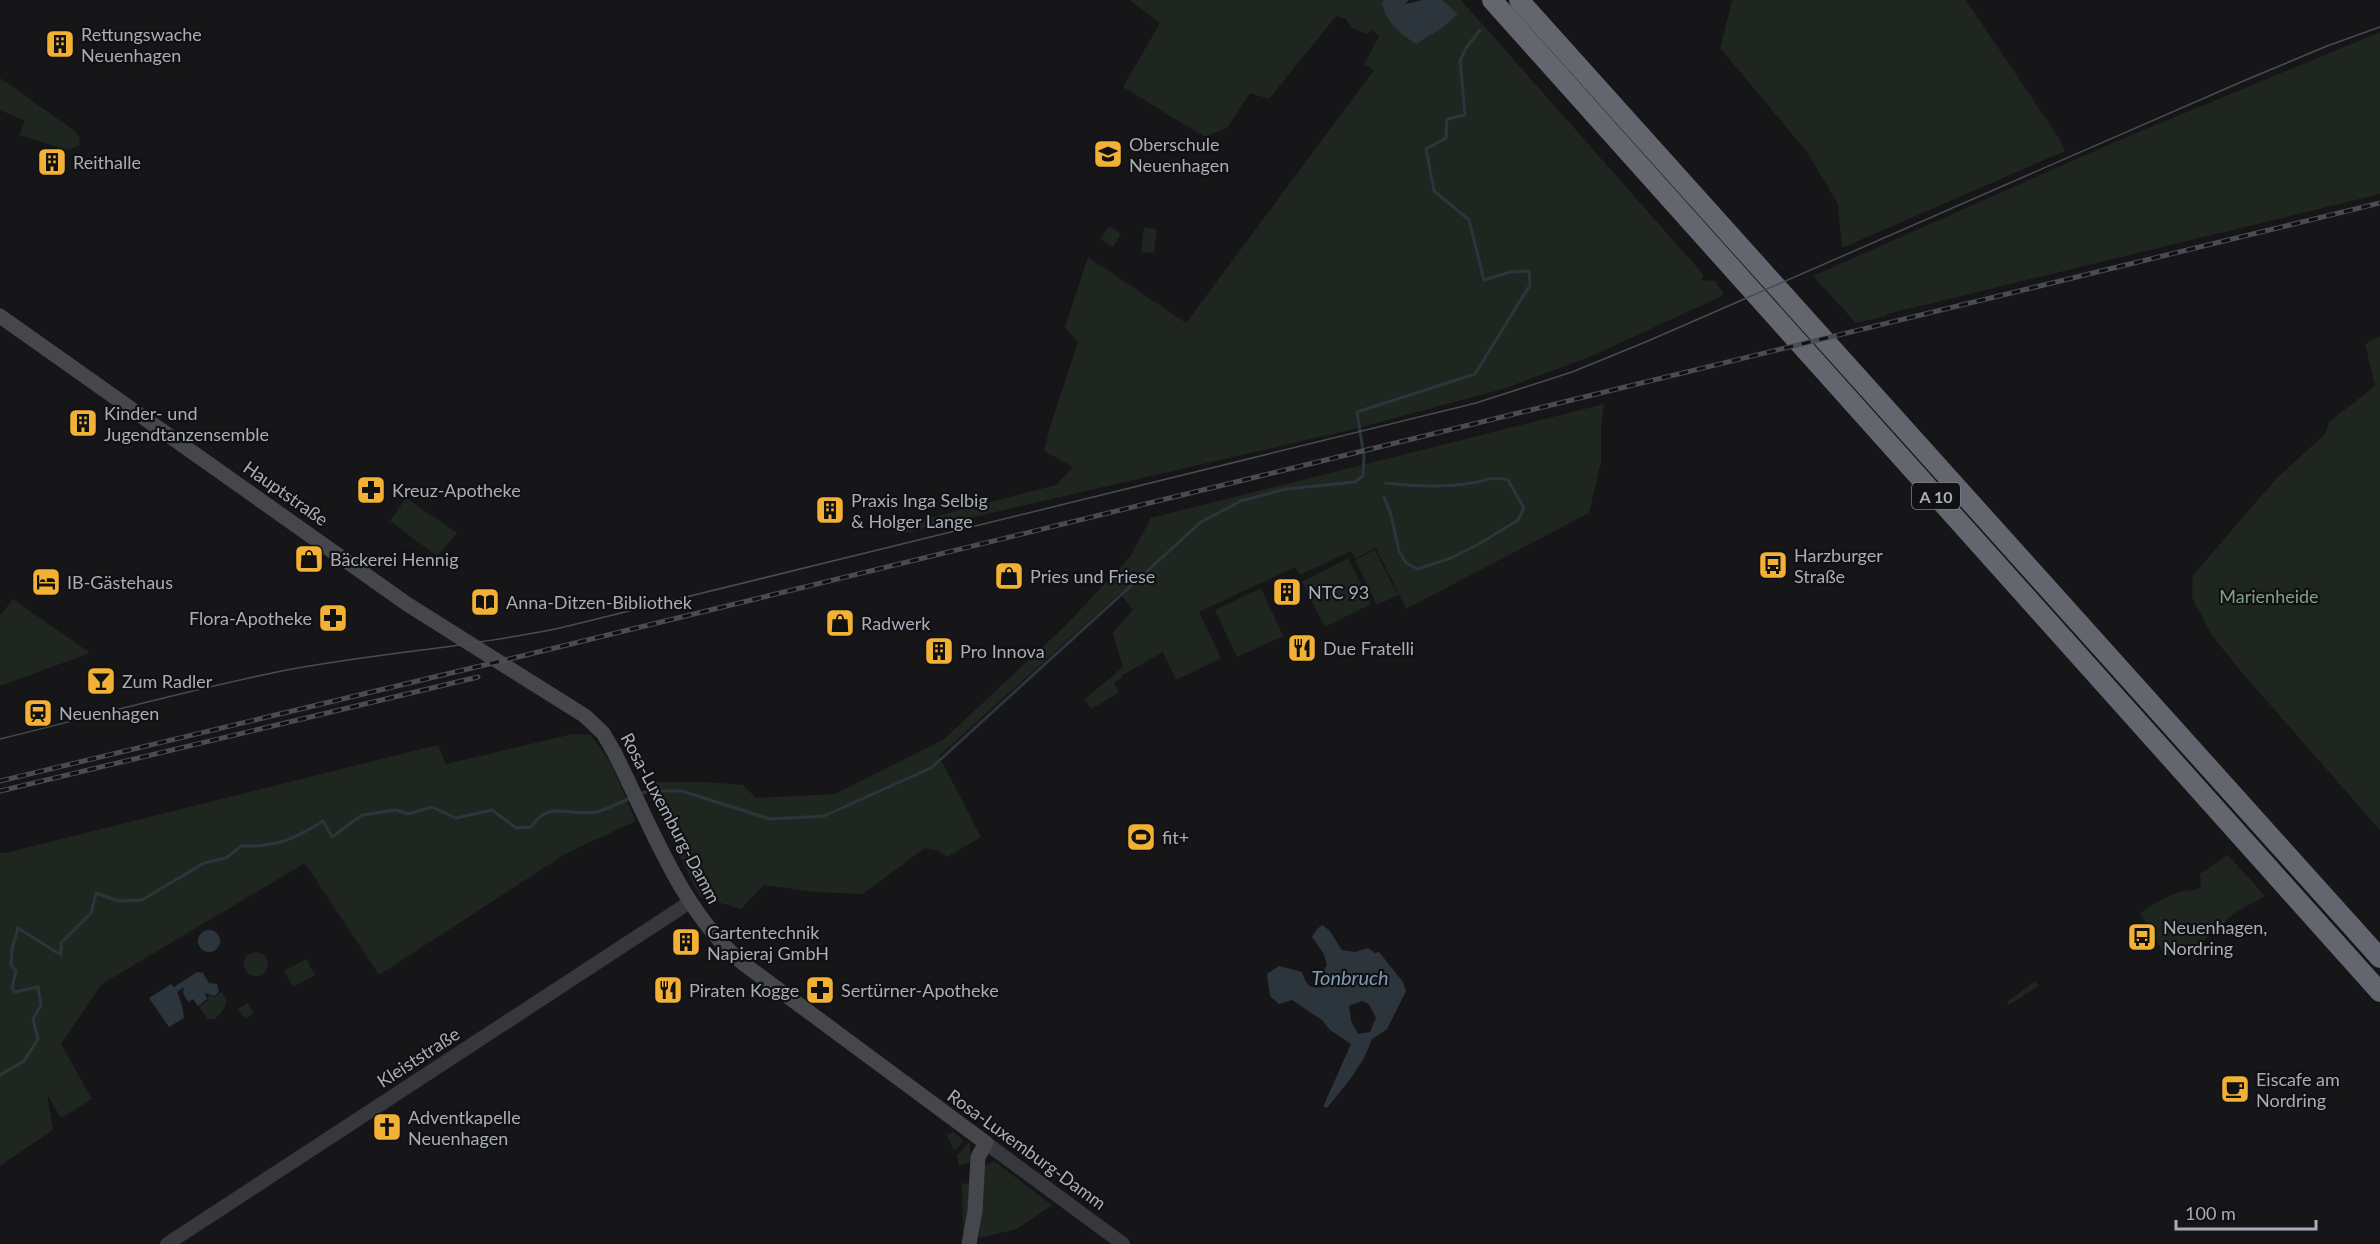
<svg xmlns="http://www.w3.org/2000/svg" width="2380" height="1244" font-family="Lato,sans-serif">
<rect width="100%" height="100%" fill="#161618"/>
<path fill="#1e261f" d="M1130 0H1384L1382 3 1458 14 1442 0H1461L1695 265 1703 275 1702 280 1715 281 1723 292 1722 296 1592 356 1503 389 1350 430 896 535 894 527 1056 485 1073 467 1044 451 1050 427 1078 342 1065 327 1088 257 1186 323 1374 70 1364 64 1379 36 1371 30 1367 34 1351 28 1346 19 1336 16 1269 99 1250 93 1228 127 1205 137 1123 87 1160 23Z
M1732 0H1966L2060 140 2065 151 1842 248 1838 204 1807 152 1720 48Z
M2380 32V194L1887 314 1886 316 1856 323 1813 276 2117 141Z
M0 78 76 132 80 138 79 146 67 150 19 135 25 121 0 110Z
M1109 226 1121 234 1113 247 1100 239Z
M1144 227 1157 229 1154 253 1141 252Z
M2380 336V830L2245 676 2213 637 2192 598 2193 575 2277 478 2325 434 2329 422 2375 386 2365 344Z
M1604 404 1601 428V462L1589 513 1406 609 1376 548 1355 559 1351 551 1300 575 1295 567 1199 612 1221 658 1176 680 1163 652 1121 676 1122 678 1114 683 1119 693 1091 709 1085 699 1123 667 1113 633 1133 610 1120 593 939 756 981 837 947 857 936 850 925 848 863 894 815 892 764 885 741 909 700 897 643 782H706L743 785 756 798 835 794 943 740 1065 626 1130 557 1151 518Z
M406 498 457 533 437 556 390 521Z
M1375 550 1398 595 1377 605 1355 560Z
M1348 558 1371 604 1325 627 1302 582Z
M1261 588 1283 636 1237 657 1215 610Z
M13 599 90 653 0 686V616Z
M573 734 590 735C612 758 623 793 636 821L567 853 379 975 305 863 102 984 61 1044 92 1099 61 1118 47 1094 53 1130 0 1166V853L10 852 438 745 446 764Z
M2228 855 2265 896C2253 903 2239 909 2229 918 2211 935 2191 955 2165 955L2140 913C2152 905 2167 895 2181 892 2189 890 2194 891 2201 887L2200 874Z
M244 964a12 12 0 1 1 24 0a12 12 0 1 1-24 0Z
M306 959 315 975 293 987 284 971Z
M2035 981 2039 986 2007 1006 2008 1001Z
M221 992C232 1001 223 1012 215 1019H208L199 1007 207 1001 208 995 214 997Z
M248 1003 254 1013 245 1019 238 1009Z
M953 1132 964 1141 954 1151 947 1135Z
M970 1142V1162L959 1166 957 1155Z
M994 1161 1052 1205 1017 1229 979 1238 982 1171 986 1165Z
M962 1183 969 1184V1212L963 1236Z"/>
<path fill="#2c353c" fill-rule="evenodd" d="M1384 0H1409L1405 4 1422 0H1442L1458 14 1442 28 1416 44C1400 33 1386 23 1382 3Z
M1322 925 1329 930 1342 950 1355 952 1368 948 1375 953 1379 952 1403 982 1406 991 1387 1029 1372 1039 1364 1058 1351 1078 1327 1108 1323 1107 1351 1044 1330 1030 1322 1020 1292 1000 1279 1004 1270 996 1267 974 1279 966 1302 972C1306 986 1310 989 1324 987L1318 974 1327 966 1324 954 1312 937 1317 929ZM1362 1001 1369 1004 1376 1018 1370 1032 1358 1034 1351 1021 1349 1006Z
M198 941a11 11 0 1 1 22 0a11 11 0 1 1-22 0Z
M197 972 203 973 209 983 217 984 219 992 214 996 205 993 207 999 198 1006 193 999 188 1002 183 993 184 987 177 992 182 1005 184 1018 169 1027 149 998 171 984 174 987Z"/>
<g fill="none" stroke-linecap="round" stroke-linejoin="round">
<path stroke="#2c353c" stroke-width="3" d="M1384 497 1391 515 1399 551 1406 563 1418 569 1451 558 1479 544 1518 520 1524 508 1508 480C1489 476 1488 481 1471 483 1443 488 1413 486 1385 483
M640 794 649 791H682L770 819 824 816 931 768 1201 522 1241 501 1286 489 1355 482 1363 476 1364 457 1357 412 1475 374 1530 285 1529 271 1510 272 1484 280 1469 220 1434 191 1426 149 1446 138 1447 119 1465 115 1460 61 1466 48 1480 30
M0 1075 24 1061 38 1039 33 1019 41 1005 38 987 15 992 12 988 16 971 11 965 12 949 18 928 61 955V943L91 913 96 893 118 901 142 900 204 863 226 858 241 846C276 847 293 840 323 821L332 837 362 815 396 810 408 814 432 807 456 818 492 810 516 828 531 827C550 799 568 817 596 812 607 810 620 802 631 798"/>
<path stroke="#37383d" stroke-width="14" d="M986 1143 1123 1244
M167 1244 690 902"/>
<path stroke="#45474d" stroke-width="15" d="M0 316 407 604 585 716 603 733 614 752C651 825 680 910 744 964L986 1143 978 1157 975 1211 969 1244"/>
<path stroke="#63666e" stroke-width="20" d="M1492 0 2380 992
M1519 0 2380 958"/>
<path stroke="#4a4c52" stroke-width="1.5" d="M0 739C95 716 190 689 287 670 378 653 470 647 560 628L1476 403 1572 372 1648 341 2241 82 2327 46 2380 27"/>
<g stroke="#4a4c52" stroke-width="5">
<path id="rail" d="M0 781 497 662 2380 203
M0 791 478 677"/>
</g>
<use href="#rail" stroke="#111113" stroke-width="3" stroke-dasharray="9" stroke-linecap="butt"/>
</g>
<defs>
<g id="building-square" transform="scale(1.5)"><rect x="-9" y="-9" width="18" height="18" rx="4" fill="#f2b134" stroke="#111113"/><path d="M-4-6H4V6H1V3H-1V6H-4ZM-2.5-4.3h1.7v1.8h-1.7ZM.8-4.3h1.7v1.8H.8ZM-2.5-1h1.7V.8h-1.7ZM.8-1h1.7V.8H.8Z" fill="#111"/></g>
<g id="school-square" transform="scale(1.5)"><rect x="-9" y="-9" width="18" height="18" rx="4" fill="#f2b134" stroke="#111113"/><path d="M0-5L7-2L0 1L-7-2ZM-4 1L0 2.5L4 1V4Q0 6-4 4Z" fill="#111"/></g>
<g id="pharmacy-square" transform="scale(1.5)"><rect x="-9" y="-9" width="18" height="18" rx="4" fill="#f2b134" stroke="#111113"/><path d="M-2-6h4v4h4v4h-4v4h-4v-4h-4v-4h4Z" fill="#111"/></g>
<g id="shop-square" transform="scale(1.5)"><rect x="-9" y="-9" width="18" height="18" rx="4" fill="#f2b134" stroke="#111113"/><path d="M-5-2.5h2.3a2.7 3.5 0 0 1 5.4 0H5L5.5 6h-11ZM-1.5-2.5h3a1.5 2.3 0 0 0-3 0Z" fill="#111"/></g>
<g id="bus-square" transform="scale(1.5)"><rect x="-9" y="-9" width="18" height="18" rx="4" fill="#f2b134" stroke="#111113"/><path d="M-5-6H5V4H4V6H2V4H-2V6H-4V4H-5ZM-3.5-4V0h7V-4ZM-3.5 1.2v1.5H-2V1.2ZM2 1.2v1.5H3.5V1.2Z" fill="#111"/></g>
<g id="hotel-square" transform="scale(1.5)"><rect x="-9" y="-9" width="18" height="18" rx="4" fill="#f2b134" stroke="#111113"/><path d="M-6-4.5h1.5V1H6V5H4.5V3h-9V5H-6ZM-4 0a1.8 1.8 0 1 1 3.6 0ZM.5 0V-2.5h3Q6-2.5 6 0Z" fill="#111"/></g>
<g id="library-square" transform="scale(1.5)"><rect x="-9" y="-9" width="18" height="18" rx="4" fill="#f2b134" stroke="#111113"/><path d="M-6-4Q-3-5.5-.7-3.5V5Q-3 3-6 4ZM6-4Q3-5.5 .7-3.5V5Q3 3 6 4Z" fill="#111"/></g>
<g id="restaurant-square" transform="scale(1.5)"><rect x="-9" y="-9" width="18" height="18" rx="4" fill="#f2b134" stroke="#111113"/><path d="M-5-6h1v4h1v-4h1v4h1v-4h1v5L-1.5 .5V6h-2V.5L-5-1ZM5-6V6H3V1.5H1.5Q1.5-4 5-6Z" fill="#111"/></g>
<g id="bar-square" transform="scale(1.5)"><rect x="-9" y="-9" width="18" height="18" rx="4" fill="#f2b134" stroke="#111113"/><path d="M-6-5H6L.8 .8V4.5H3.5V6h-7V4.5H-.8V.8Z" fill="#111"/></g>
<g id="station-square" transform="scale(1.5)"><rect x="-9" y="-9" width="18" height="18" rx="4" fill="#f2b134" stroke="#111113"/><path d="M-3-6H3Q5-6 5-4V2Q5 4 3 4L4.5 6H3L1.5 4h-3L-3 6H-4.5L-3 4Q-5 4-5 2V-4Q-5-6-3-6ZM-3.5-4v3h7v-3ZM-3.5 1v1.5H-2V1ZM2 1v1.5H3.5V1Z" fill="#111"/></g>
<g id="stadium-square" transform="scale(1.5)"><rect x="-9" y="-9" width="18" height="18" rx="4" fill="#f2b134" stroke="#111113"/><path d="M0-5a6.5 5 0 1 0 0 10a6.5 5 0 1 0 0-10ZM-3.5-1.8h7v3.6h-7Z" fill="#111"/></g>
<g id="cafe-square" transform="scale(1.5)"><rect x="-9" y="-9" width="18" height="18" rx="4" fill="#f2b134" stroke="#111113"/><path d="M-5.5-4.5H6V0H3Q3 3.5 0 3.5H-2.5Q-5.5 3.5-5.5 0ZM3-3.2v2h1.7v-2ZM-6 4.5H4V6H-6Z" fill="#111"/></g>
<g id="church-square" transform="scale(1.5)"><rect x="-9" y="-9" width="18" height="18" rx="4" fill="#f2b134" stroke="#111113"/><path d="M-1.2-6h2.4v3.5h3.3v2.4h-3.3V6h-2.4V-.1h-3.3v-2.4h3.3Z" fill="#111"/></g>
</defs>
<g fill-rule="evenodd">
<use href="#building-square" x="60" y="44"/>
<use href="#school-square" x="1108" y="154"/>
<use href="#building-square" x="52" y="162"/>
<use href="#building-square" x="83" y="423"/>
<use href="#pharmacy-square" x="371" y="490"/>
<use href="#building-square" x="830" y="510"/>
<use href="#shop-square" x="309" y="559"/>
<use href="#bus-square" x="1773" y="565"/>
<use href="#shop-square" x="1009" y="576"/>
<use href="#hotel-square" x="46" y="582"/>
<use href="#building-square" x="1287" y="592"/>
<use href="#library-square" x="485" y="602"/>
<use href="#pharmacy-square" x="333" y="618"/>
<use href="#shop-square" x="840" y="623"/>
<use href="#restaurant-square" x="1302" y="648"/>
<use href="#building-square" x="939" y="651"/>
<use href="#bar-square" x="101" y="681"/>
<use href="#station-square" x="38" y="713"/>
<use href="#stadium-square" x="1141" y="837"/>
<use href="#bus-square" x="2142" y="937"/>
<use href="#building-square" x="686" y="942"/>
<use href="#restaurant-square" x="668" y="990"/>
<use href="#pharmacy-square" x="820" y="990"/>
<use href="#cafe-square" x="2235" y="1089"/>
<use href="#church-square" x="387" y="1127"/>
</g>
<g text-anchor="middle" dominant-baseline="central" stroke-width="4.5" stroke-linejoin="round" paint-order="stroke">
<rect fill="#111113" stroke="#7b7e86" stroke-width="1.5" x="1912" y="483" width="48" height="26" rx="4.5"/>
<g font-size="16" font-weight="bold" fill="#a8adb8">
<text x="1936" y="496">A 10</text>
</g>
<g font-size="18" fill="#a8adb8" stroke="#111113" text-anchor="start">
<text x="81" y="34">Rettungswache<tspan x="81" dy="21">Neuenhagen</tspan></text>
<text x="1129" y="144">Oberschule<tspan x="1129" dy="21">Neuenhagen</tspan></text>
<text x="73" y="162">Reithalle</text>
<text x="104" y="413">Kinder- und<tspan x="104" dy="21">Jugendtanzensemble</tspan></text>
<text x="392" y="490">Kreuz-Apotheke</text>
<text x="851" y="500">Praxis Inga Selbig<tspan x="851" dy="21">&amp; Holger Lange</tspan></text>
<text x="1794" y="555">Harzburger<tspan x="1794" dy="21">Straße</tspan></text>
<text x="330" y="559">Bäckerei Hennig</text>
<text x="1030" y="576">Pries und Friese</text>
<text x="67" y="582">IB-Gästehaus</text>
<text x="1308" y="592">NTC 93</text>
<text x="506" y="602">Anna-Ditzen-Bibliothek</text>
<text x="312" y="618" text-anchor="end">Flora-Apotheke</text>
<text x="861" y="623">Radwerk</text>
<text x="1323" y="648">Due Fratelli</text>
<text x="960" y="651">Pro Innova</text>
<text x="122" y="681">Zum Radler</text>
<text x="59" y="713">Neuenhagen</text>
<text x="1162" y="837">fit+</text>
<text x="2163" y="927">Neuenhagen,<tspan x="2163" dy="21">Nordring</tspan></text>
<text x="707" y="932">Gartentechnik<tspan x="707" dy="21">Napieraj GmbH</tspan></text>
<text x="689" y="990">Piraten Kogge</text>
<text x="841" y="990">Sertürner-Apotheke</text>
<text x="2256" y="1079">Eiscafe am<tspan x="2256" dy="21">Nordring</tspan></text>
<text x="408" y="1117">Adventkapelle<tspan x="408" dy="21">Neuenhagen</tspan></text>
</g>
<g font-size="18" fill="#a8adb8" stroke="#111113">
<text transform="translate(286 493) rotate(35)">Hauptstraße</text>
<text transform="translate(671 818) rotate(62)">Rosa-Luxemburg-Damm</text>
<text transform="translate(418 1057) rotate(-33)">Kleiststraße</text>
<text transform="translate(1027 1149) rotate(36)">Rosa-Luxemburg-Damm</text>
</g>
<g font-size="18" fill="#7fa381" stroke="#111113">
<text x="2269" y="596">Marienheide</text>
</g>
<g font-size="20" font-style="italic" fill="#7f9bb3" stroke="#111113">
<text x="1350" y="977">Tonbruch</text>
</g>
</g>
<path d="M2176 1220v9h140v-9" fill="none" stroke="#a8adb8" stroke-width="3"/>
<text x="2185" y="1220" font-size="18" fill="#a8adb8" stroke="#111113" stroke-width="4.5" paint-order="stroke">100 m</text>
</svg>
